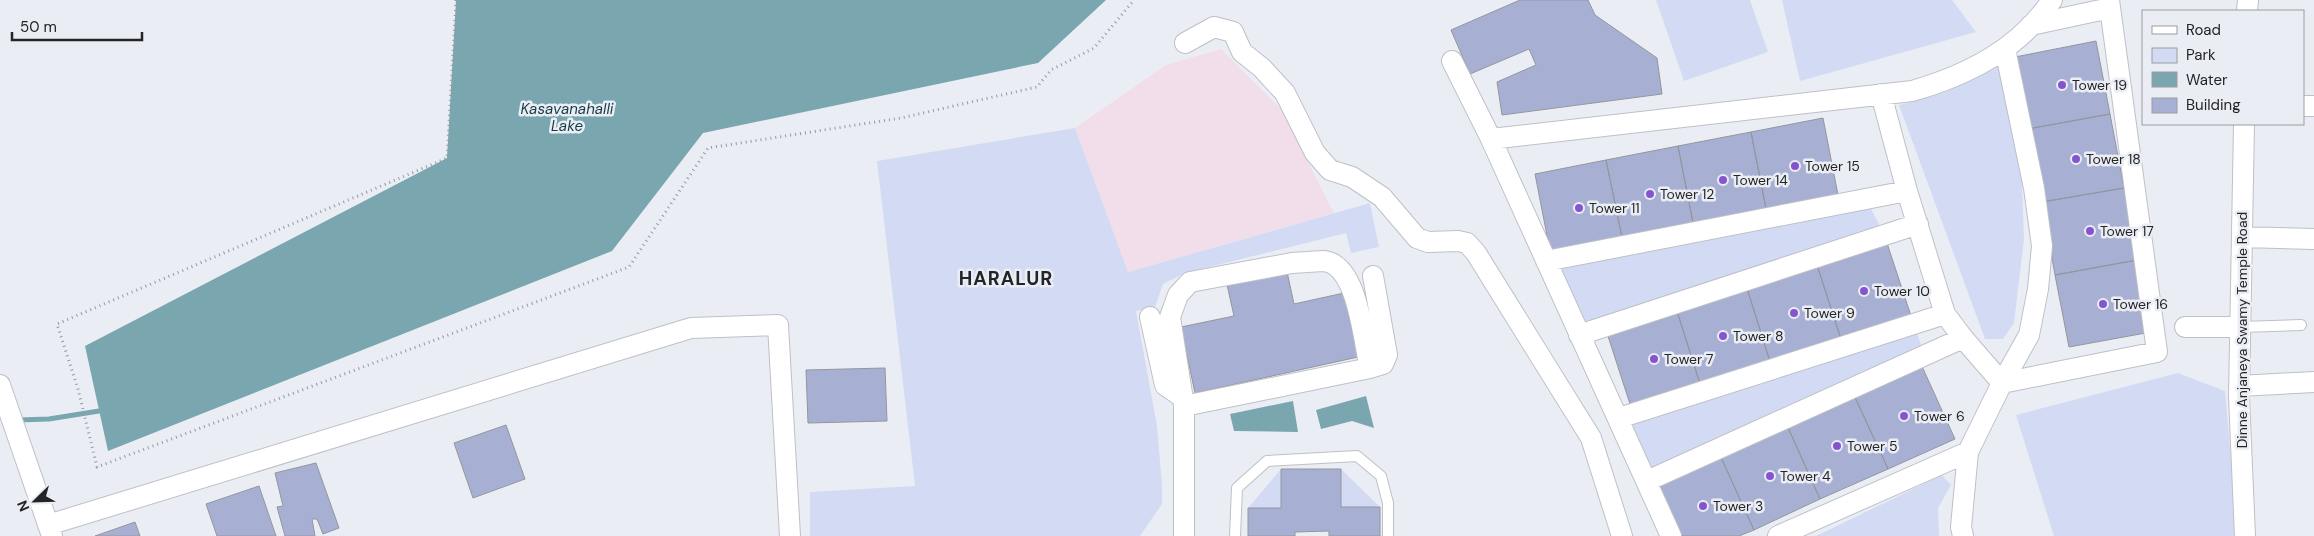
<svg xmlns="http://www.w3.org/2000/svg" width="2314" height="536" font-family="'DM Sans',sans-serif">
<rect width="100%" height="100%" fill="#ebedf5"/>
<path fill="#f2ddeb" d="M1221 49 1281 109 1334 213 1128 272 1075 128 1166 65Z"/>
<path fill="#d3dbf4" d="M1656 0H1750L1768 52 1684 81Z
M1782 0H1952L1976 32 1800 81Z
M1999 55 2021 159 2024 239 2014 323 2003 339H1985L1899 105C1942 95 1964 81 1999 55Z
M1075 128 1128 272 1370 203 1379 247 1351 253 1346 233 1185 273 1163 284 1155 307 1136 311 1157 426 1162 485V504L1140 536H810V492L915 486 877 161Z
M1867 201 1883 232 1583 331 1554 266Z
M1915 327 1924 354 1650 477 1624 419Z
M2178 373 2225 391 2238 536H2054L2016 415Z
M1281 469V508H1248Z
M1341 469 1380 507H1341Z
M1942 475 1951 485 1938 508 1939 536H1816Z"/>
<path fill="#7aa6af" d="M456 0H1106L1038 63 703 133 612 251 108 451 85 346 447 158Z
M1366 396 1374 428 1352 421 1321 429 1316 410Z
M1293 401 1298 432 1234 431 1230 414Z"/>
<g fill="none" stroke-linecap="round" stroke-linejoin="round">
<path stroke="#7aa6af" stroke-width="5" d="M18 420 49 419 99 411"/>
</g>
<path fill="#a7b0d2" stroke="#94969d" d="M1520 0H1588L1595 15 1657 58 1662 94 1502 115 1497 82 1536 65 1529 49 1470 74 1451 30Z
M2096 41 2110 114 2028 129 2015 57Z
M2110 114 2124 188 2042 202 2028 129Z
M1823 118 1839 200 1767 214 1751 132Z
M1751 132 1767 214 1694 228 1678 146Z
M1678 146 1694 228 1623 242 1606 160Z
M1606 160 1623 242 1551 256 1535 174Z
M2124 188 2137 260 2055 275 2042 202Z
M1886 240 1912 319 1842 342 1816 262Z
M2137 260 2151 332 2069 347 2055 275Z
M1816 262 1842 342 1771 365 1746 285Z
M1286 267 1294 304 1344 293 1358 357 1195 393 1181 327 1234 316 1226 280Z
M1746 285 1771 365 1701 387 1676 308Z
M1676 308 1701 387 1632 410 1606 330Z
M1920 362 1955 439 1888 469 1853 393Z
M885 368 887 421 808 423 806 370Z
M1853 393 1888 469 1820 499 1786 423Z
M1786 423 1820 499 1754 530 1719 453Z
M506 425 525 479 473 498 454 443Z
M1719 453 1754 530 1739 536H1676L1653 483Z
M316 463 339 528 323 534 317 519H312L315 536H285L277 507 283 506 275 473Z
M1281 469H1341V507H1380V536H1329V531L1295 532V536H1248V508H1281Z
M259 486 276 536H217L206 504Z
M135 522 140 536H95Z"/>
<g fill="none" stroke-linecap="round" stroke-linejoin="round">
<g stroke="#bdc0c7" stroke-width="12">
<path id="lane" d="M2240 327 2301 325
M1235 536 1237 488 1267 461 1357 456 1381 476 1388 503V536"/>
</g>
<g stroke="#bdc0c7" stroke-width="22">
<path id="street" d="M2247 11 2248 0
M2031 25 2110 8
M1185 43 1214 27 1233 32 1242 52 1262 68 1285 93 1315 153 1330 170 1352 177 1382 197 1417 238 1428 242 1458 241 1467 243 1476 253 1591 438 1622 536
M1452 61 1491 139
M1881 94 1907 191 1945 314 1963 338 2002 383
M2303 106H2314
M2244 124 2239 397 2245 536
M2242 237 2314 239
M1323 261C1358 263 1363 340 1370 368L1184 406 1170 317 1178 295 1190 282 1292 263Z
M1546 261 1907 191
M1150 317 1165 385 1182 397
M2185 327H2240
M1579 335 1918 224
M1370 368 1383 364 1387 355 1373 276
M2002 383 2157 352 2109 0
M0 385 52 536
M2239 386 2314 382
M1184 406V536
M1619 418 1945 314
M1647 481 1963 338
M48 525 691 328 778 325 790 536
M1671 536 1491 139 1912 91C1968 75 2019 49 2052 0
M1778 536 1968 452
M1963 536 1961 527 1968 452 2002 383 2029 335 2038 289 2042 246 2034 188 2005 49"/>
</g>
<path stroke="#98999f" stroke-width="3" stroke-dasharray="1 4" stroke-linecap="butt" d="M456 0 447 158 57 324 78 389 97 467 629 267 708 148 901 118 1037 87 1051 70 1094 48 1134 0"/>
<use href="#lane" stroke="#fff" stroke-width="10"/>
<use href="#street" stroke="#fff" stroke-width="20"/>
</g>
<g fill="#8455ce" stroke="#ebedf5" stroke-width="2">
<circle cx="2062" cy="85" r="5"/>
<circle cx="2076" cy="159" r="5"/>
<circle cx="1795" cy="166" r="5"/>
<circle cx="1723" cy="180" r="5"/>
<circle cx="1650" cy="194" r="5"/>
<circle cx="1579" cy="208" r="5"/>
<circle cx="2090" cy="231" r="5"/>
<circle cx="1864" cy="291" r="5"/>
<circle cx="2103" cy="304" r="5"/>
<circle cx="1794" cy="313" r="5"/>
<circle cx="1723" cy="336" r="5"/>
<circle cx="1654" cy="359" r="5"/>
<circle cx="1904" cy="416" r="5"/>
<circle cx="1837" cy="446" r="5"/>
<circle cx="1770" cy="476" r="5"/>
<circle cx="1703" cy="506" r="5"/>
</g>
<g text-anchor="middle" dominant-baseline="central" stroke-width="5" stroke-linejoin="round" paint-order="stroke">
<g font-size="14" fill="#232426" stroke="#ebedf5" text-anchor="start">
<text x="2072" y="85">Tower 19</text>
<text x="2086" y="159">Tower 18</text>
<text x="1805" y="166">Tower 15</text>
<text x="1733" y="180">Tower 14</text>
<text x="1660" y="194">Tower 12</text>
<text x="1589" y="208">Tower 11</text>
<text x="2100" y="231">Tower 17</text>
<text x="1874" y="291">Tower 10</text>
<text x="2113" y="304">Tower 16</text>
<text x="1804" y="313">Tower 9</text>
<text x="1733" y="336">Tower 8</text>
<text x="1664" y="359">Tower 7</text>
<text x="1914" y="416">Tower 6</text>
<text x="1847" y="446">Tower 5</text>
<text x="1780" y="476">Tower 4</text>
<text x="1713" y="506">Tower 3</text>
</g>
<g font-size="14" fill="#232426" stroke="#ebedf5">
<text transform="translate(2242 330) rotate(-90)">Dinne Anjaneya Swamy Temple Road</text>
</g>
<g font-size="15" font-style="italic" fill="#133c44" stroke="#ebedf5">
<text x="567" y="109">Kasavanahalli<tspan x="567" dy="17">Lake</tspan></text>
</g>
<g font-size="19" font-weight="bold" letter-spacing="1" fill="#232426" stroke="#ebedf5">
<text x="1006" y="278">HARALUR</text>
</g>
</g>
<rect x="2142" y="10" width="162" height="115" fill="#ebedf5" stroke="#9b9da2"/>
<rect x="2152" y="26" width="25" height="8" fill="#ffffff" stroke="#9b9da2"/>
<text x="2186" y="35" font-size="15" fill="#232426">Road</text>
<rect x="2152" y="48" width="25" height="15" fill="#d3dbf4" stroke="#9b9da2"/>
<text x="2186" y="60" font-size="15" fill="#232426">Park</text>
<rect x="2152" y="72" width="25" height="15" fill="#7aa6af" stroke="#9b9da2"/>
<text x="2186" y="85" font-size="15" fill="#232426">Water</text>
<rect x="2152" y="98" width="25" height="15" fill="#a7b0d2" stroke="#9b9da2"/>
<text x="2186" y="110" font-size="15" fill="#232426">Building</text>
<g transform="translate(35 501) rotate(247)" stroke="#ebedf5" stroke-width="4" paint-order="stroke">
<path d="M0-4L9 19L0 12L-9 19Z" fill="#232426"/>
<text y="-8" font-size="14" font-weight="bold" text-anchor="middle" fill="#232426">N</text>
</g>
<path d="M12 32v8h130v-8" fill="none" stroke="#232426" stroke-width="2.5"/>
<text x="20" y="32" font-size="15" fill="#232426" stroke="#ebedf5" stroke-width="4" paint-order="stroke">50 m</text>
</svg>
